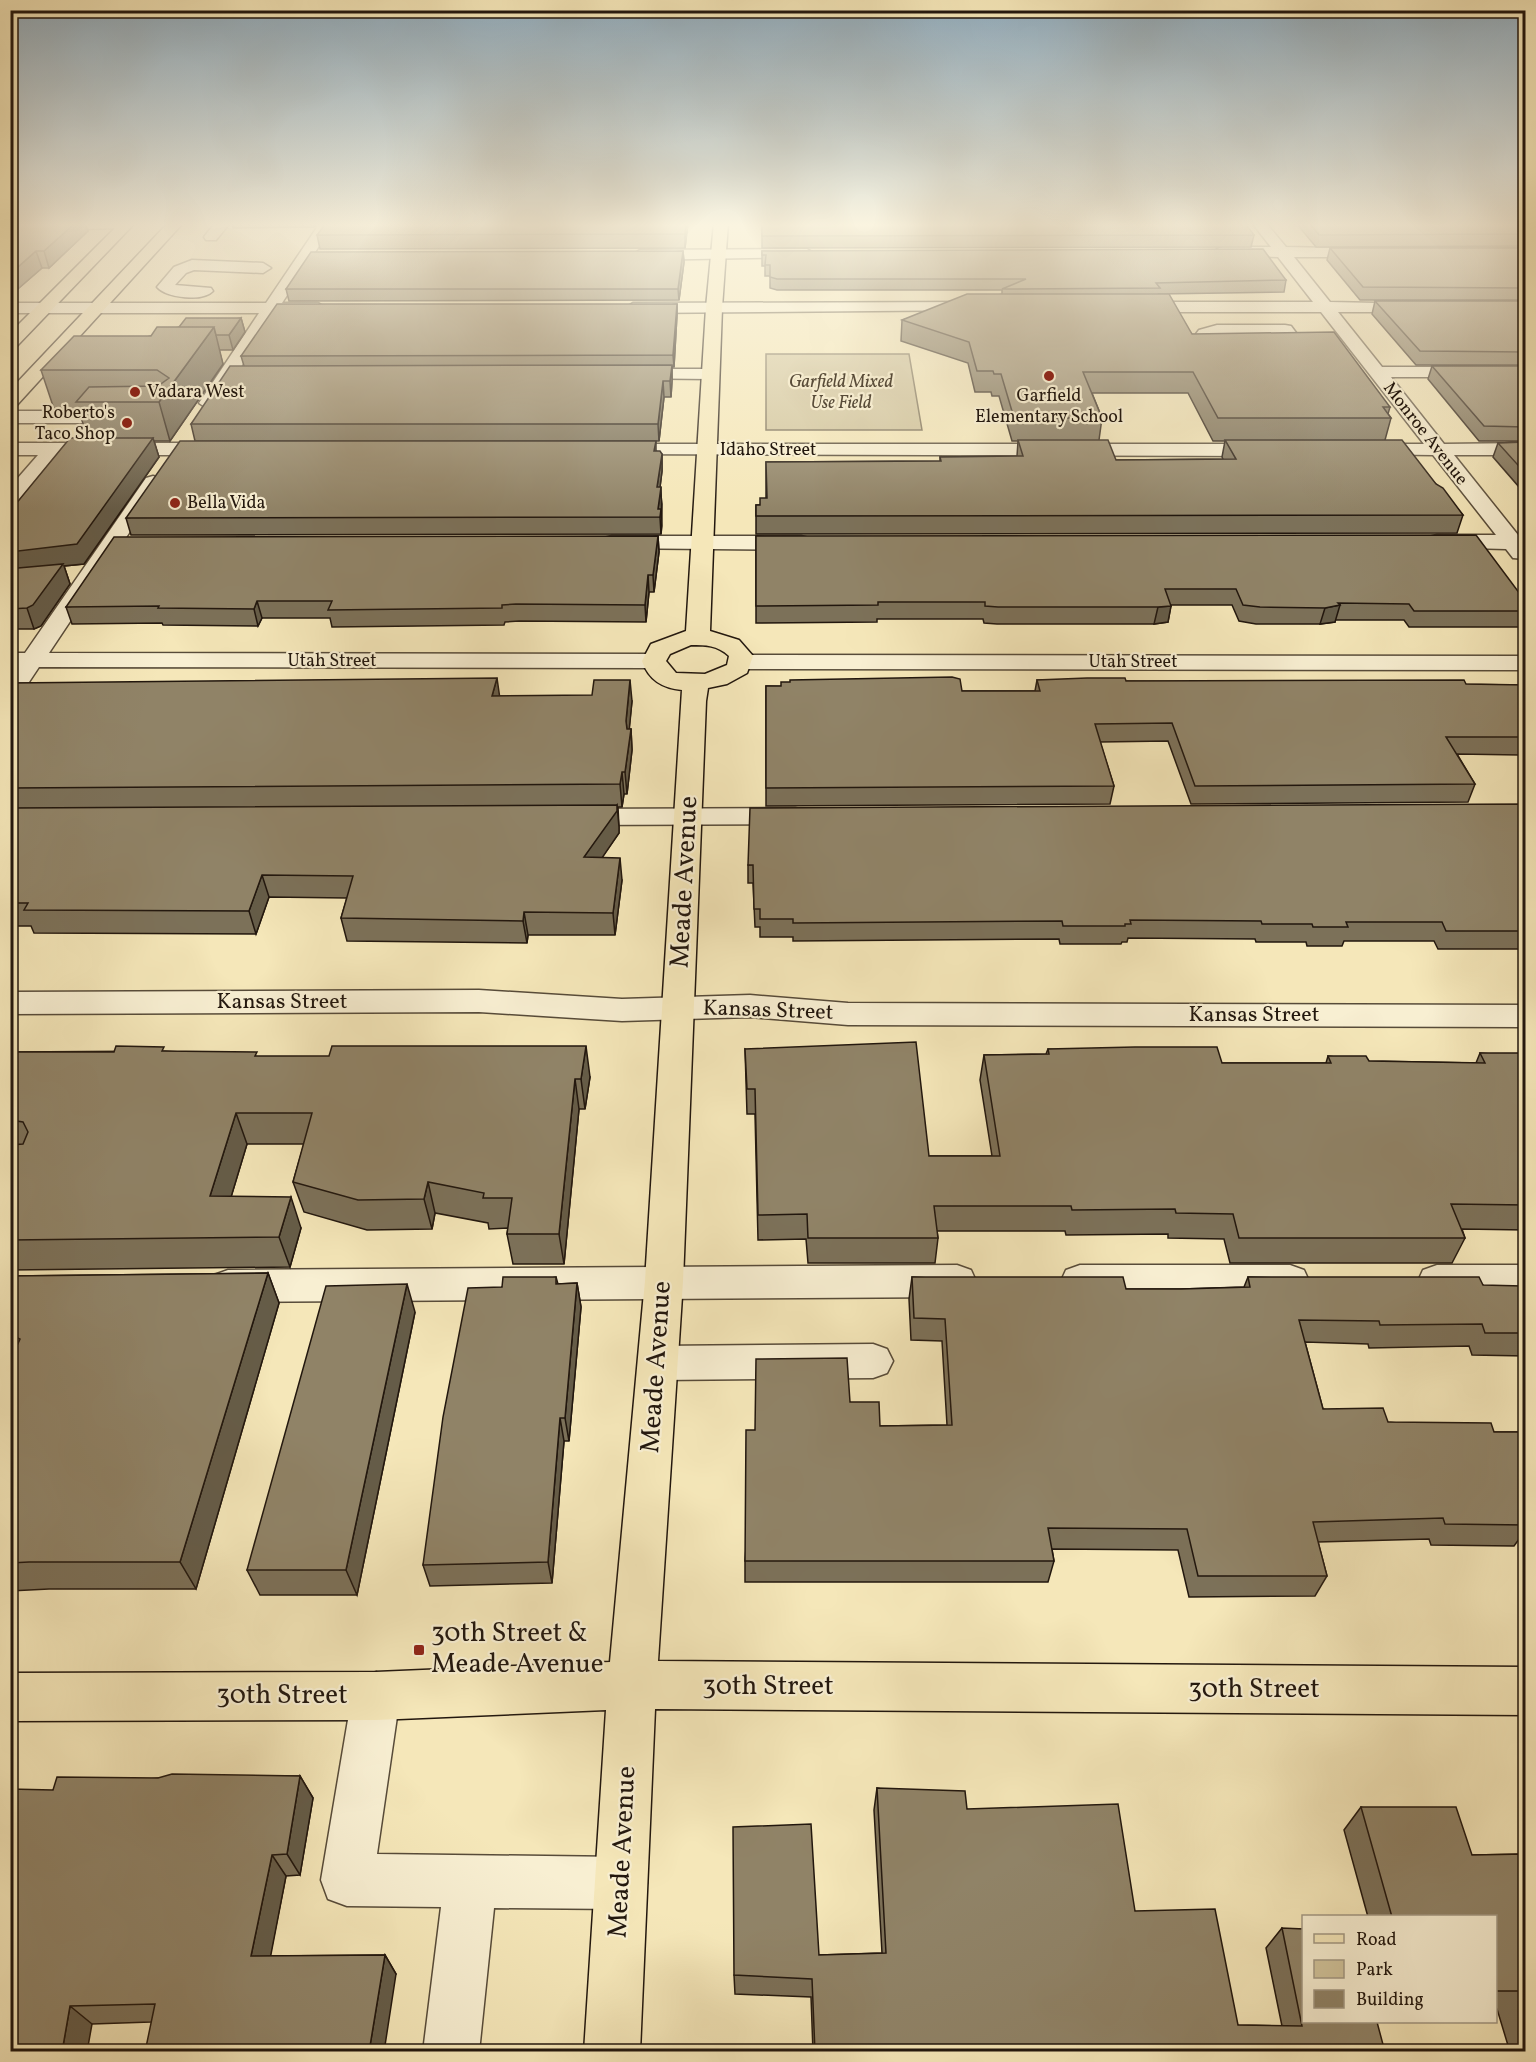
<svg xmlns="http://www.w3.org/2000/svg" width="1536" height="2062" font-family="Vollkorn,serif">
<rect width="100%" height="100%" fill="#f5e7b9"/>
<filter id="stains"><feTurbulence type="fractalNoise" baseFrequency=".00333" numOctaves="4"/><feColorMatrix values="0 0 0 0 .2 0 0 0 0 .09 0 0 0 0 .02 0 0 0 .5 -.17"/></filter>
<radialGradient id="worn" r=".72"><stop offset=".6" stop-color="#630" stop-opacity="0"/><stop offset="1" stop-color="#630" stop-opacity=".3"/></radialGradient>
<path fill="#d1c49c" stroke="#7a6e55" stroke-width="1.5" d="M766 354H909L922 430H766Z"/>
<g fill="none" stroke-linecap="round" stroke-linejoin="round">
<g stroke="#574b39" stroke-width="3">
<path id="minor" d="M19 223H132L133 224 126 228 24 230 19 229 17 226Z
M215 223H230L216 240H206L204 237Z
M320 223H334L282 303H318L326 308 318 313H276L215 407 208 409 199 403 259 313H10V303H266Z
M1252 223H1266L1286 247 1379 249 1382 252 1379 255 1374 257H1294L1330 302 1425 304 1427 307 1419 312H1338L1382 367H1526V377H1391L1444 444 1526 443V455H1454L1518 535H1526V559L1513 558 1506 549 1429 547 1426 542 1429 537 1437 535H1496L1433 455 1358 454 1355 450 1358 446 1365 444H1424L1321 312H1131L1123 307 1131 302H1313L1278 257 1217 255 1214 252 1217 249 1222 247H1271Z
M807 249 815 254 812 257 640 260 632 255 640 250Z
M192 260 263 263 271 268 263 273 194 270 186 273 175 285 211 288 213 291C203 302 166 298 157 287L174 267Z
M978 302 986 307 984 310 633 313 625 308 633 303Z
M1217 325H1285L1291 326 1306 346 1303 350H1291L1280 335 1214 337 1224 341 1250 342 1253 346C1242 359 1214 349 1201 345L1196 334 1199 330Z
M626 369H710L719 374 710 379 620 378 617 374 620 370Z
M10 411H126L135 417 126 423H10Z
M10 443H219L226 445 229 449 226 453 219 455H59L17 505 10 507V487L38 455H10Z
M612 444H1269L1276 446 1279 450 1276 454 1269 456 605 454 602 450 605 446Z
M153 476 160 478 163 482 49 653 654 654 663 656 666 661 663 666 654 668 39 667 19 697 10 699V673L14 667H10V653H25L146 478Z
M612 536H801L809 538 812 543 809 548 801 550 604 548 601 543 604 538Z
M741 655 1526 656V670L741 669 732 667 729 662 732 657Z
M795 808 805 810 809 816 805 822 795 824 573 825 563 823 559 817 563 811 573 809Z
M479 990 622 999 750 995 848 1003 1526 1005V1027L848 1025 750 1017 622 1021 479 1012 10 1014V992Z
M957 1265 971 1270 976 1281 971 1292 957 1297 228 1302 214 1297 209 1286 214 1275 228 1270Z
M1080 1265H1290L1304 1270 1309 1281 1304 1292 1290 1297H1080L1066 1292 1061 1281 1066 1270Z
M1437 1265H1526V1297H1437L1423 1292 1418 1281 1423 1270Z
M873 1344 887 1349 893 1361 887 1373 873 1378 659 1380 645 1375 639 1363 645 1351 659 1346Z
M376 1672 393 1679 400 1696 377 1854 621 1857 640 1864 647 1883 640 1902 621 1909 494 1908 479 2052H423L441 1907 347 1906 328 1899 321 1880 352 1696 359 1679Z"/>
</g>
<g stroke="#22170e" stroke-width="3">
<path id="major" d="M120 223H135L16 347 10 348V333Z
M168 223H183L17 405 10 406V390Z
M714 223H728L722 308 710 631 739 640 753 656 747 673 727 684 708 688 706 701 683 1281 658 1661 1526 1667V1715L655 1709 640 2052H584L606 1710 376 1720 10 1721V1673L376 1672 610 1662 645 1281 682 690C662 688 649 680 642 661L651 644 686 631 706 308ZM691 645C706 645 717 645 729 656L727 665 705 674 676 673 666 661 670 654Z"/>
</g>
<use href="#minor" fill="#f8efd2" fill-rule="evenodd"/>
<use href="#major" fill="#f5e7b9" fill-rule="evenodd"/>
</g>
<path fill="#7c7159" stroke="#22170e" stroke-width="1.5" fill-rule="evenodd" d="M10 223 88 231 49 268H42L12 294H10Z
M232 223H318L314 227 233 228Z
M688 223 685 248 320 249 317 235Z
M762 223 1254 235 1251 247 762 248Z
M1296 223H1526V246L1316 247Z
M1330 248H1526V300H1360L1327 260Z
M683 251 684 262 679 300 289 301 286 289Z
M762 251 1286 280 1284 292 1159 294 1192 334 1390 407 1388 414 1391 418 1385 440 1436 484 1463 515 1457 533 756 534V505H760L766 498V462L940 461V457L1017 456 1018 441H1012L999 396H992L991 392H975L968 363 901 341 902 320 1002 294V290H777L770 288V276H765V266H762ZM1092 393H1188L1213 441H1225L1222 457 1223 459 1116 460 1099 440 1102 418Z
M1375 301H1526V365H1416L1372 314Z
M677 304V315L674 367H672V381L671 397H664L659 441H195L191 424 244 366 241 356Z
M241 318 245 332 233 350H219L223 364 170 441H154L159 457 84 564 64 566 70 584 41 626 34 629H10V511L88 438 78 409H54L41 370 179 327Z
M1432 366H1526V441H1479L1428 379Z
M656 441V451L662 454V471L660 487 662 504 661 534 131 535 126 518Z
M1526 442V495L1493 457 1498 443Z
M658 536 659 552 654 592H649L646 622 519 621 505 622 504 625 332 627 330 618H262L258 626 163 625 162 623 72 624 66 607Z
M756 536 1526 602V622L1524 625H1522V627H1409L1404 620H1335V622L1320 624H1256L1239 621 1232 605H1171L1168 622 1154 624H997L984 623 983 619H877V622L756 623Z
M1037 680 1526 685V764L1520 755 1457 754 1475 784 1468 802 1191 804 1168 741 1100 742 1114 786 1110 804 766 806V686L962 691H1035Z
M10 683 500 696 632 701 629 729H631L632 750 627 794H624L622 807H618L619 827V833L602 857 622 880 615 935H528L527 943 347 941 341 918 347 898 269 897 256 934 34 933 31 926H10Z
M1526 804V949H1438L1434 941H1344L1342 946H1307L1306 942H1256L1255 939 1128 938 1127 942H1122L1121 944H1060L1059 939 793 941V937H760V927H755L753 883H748V865Z
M745 1049 929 1156H992L980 1080 984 1055 1046 1054 1048 1049 1222 1063H1326L1328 1056 1369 1061 1476 1063 1480 1053 1526 1057V1230L1462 1229 1465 1238 1452 1263H1230L1224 1239 1168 1238V1234L1066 1235 1065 1231H937L938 1238 935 1263H808L806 1239 758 1240 755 1114H747Z
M165 1051 590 1077 585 1109H579L564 1264H513L507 1234 508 1228 489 1229 488 1223 435 1213 432 1229 367 1230 304 1212 293 1182 304 1144H247L231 1197 301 1228 290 1267 10 1270V1052Z
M268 1273 279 1303 196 1589H49L10 1591V1361L12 1357 10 1356V1276Z
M556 1277 558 1284 577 1283 581 1307 569 1441H564L552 1583 430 1586 423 1565 502 1287Z
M912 1277 1126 1289H1181L1244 1287 1248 1277 1483 1285 1526 1333V1356L1472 1355 1469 1346 1369 1348 1368 1344 1305 1342 1323 1409 1388 1422 1494 1432H1526V1535H1522L1514 1546 1431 1545 1429 1539 1318 1542 1327 1576 1315 1596 1189 1597 1178 1550 1052 1549 1054 1561 1048 1582H745V1561L755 1430 850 1402 880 1426 947 1425 942 1341 911 1340 909 1299Z
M415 1312 357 1595H260L247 1570Z
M300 1776 313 1798 300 1875 286 1876 270 1956 385 1955 396 1974 151 2022 92 2024 10 2052 53 1790 158 1778Z
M877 1788 967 1809 1135 1911 1238 2025 1282 2026 1266 1948 1282 1928 1385 2052H813L811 1997 735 1994 734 1975 819 1955 882 1953 874 1810Z
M1361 1807 1472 1855 1526 1854V2052H1510L1497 2009H1496V1917H1368L1344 1830Z"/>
<path fill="#655c48" stroke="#22170e" stroke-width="1.5" d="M75 223H85L88 231 49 268 44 251Z
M314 223H318L314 227Z
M686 223H688L685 248V234Z
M36 251 42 268 12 294 10 291V274Z
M683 251 684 262 679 300 678 289Z
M677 304V315L674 367 673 355Z
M241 318 245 332 233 350 229 335Z
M214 327 223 364 170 441 159 402Z
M672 365V381L671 397 670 381Z
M663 381 664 397 659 441 658 424Z
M153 438 159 457 84 564 64 566 70 584 41 626 34 629 27 608 10 573V552Z
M662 454V471L658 504 657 487Z
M661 487 662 526 661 534 660 517 658 509Z
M658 536 659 552 654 592 653 575Z
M648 575 649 592 646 622 645 605Z
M257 601 262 618 258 626 254 609Z
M1340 605 1335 622 1320 624 1325 608Z
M1171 606 1168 622 1154 624 1158 607Z
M497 678 500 699 492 696Z
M630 680 632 701 628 743 626 721Z
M631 729 632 750 627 794 625 772Z
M622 772 624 794 622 807 620 784Z
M617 805 619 827V833L587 880 584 857Z
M620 858 622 880 615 935 613 913Z
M262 875 269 897 256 934 249 911Z
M524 912 528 935 527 943 523 921Z
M586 1046 590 1077 585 1109 581 1079Z
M575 1079 579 1109 564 1264 559 1234Z
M236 1113 247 1144 222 1227 210 1196Z
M428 1182 435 1213 432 1229 424 1199Z
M291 1197 301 1228 290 1267 279 1237Z
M268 1273 279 1303 196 1589 180 1562Z
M577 1283 581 1307 569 1441 565 1418Z
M407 1284 415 1312 357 1595 346 1570Z
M560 1418 564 1441 552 1583 548 1562Z
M300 1776 313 1798 300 1875 287 1854Z
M272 1855 286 1876 267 1975 251 1956Z
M385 1955 396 1974 384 2052H369Z
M70 2006 92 2024 87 2052H62Z"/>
<path fill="#908367" stroke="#22170e" stroke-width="1.5" d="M10 223H75L44 251H36L10 274Z
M326 223H686L685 234 317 235Z
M762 223H1245L1254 235 762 236Z
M1309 223H1526V234L1319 235Z
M1330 248H1526V288L1363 287Z
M1263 249 1286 280 1156 283 1160 288 1002 289 1026 279H777L770 277V265H765L766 255H762V251Z
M683 251 678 289H286L311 252Z
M967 294H1169L1192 334 1334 332 1390 407H1383L1391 418H1218L1193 372H1083L1102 418H1014L1001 374H994L993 371H977L969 342 902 320Z
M1375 301H1526V352L1420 351Z
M277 304H677L673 355 241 356Z
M186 318H241L229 335H216L214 327H179Z
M157 327H214L159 402H76L89 387 158 386 169 378 157 370H41L74 336H151Z
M672 365 670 381H663L658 424H191L230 366Z
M1432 366H1526V427L1484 426Z
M70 438H153L77 544 10 552V511Z
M1018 440H1108L1116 460 1236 459 1225 440H1402L1436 484 1443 488 1463 515 756 516V505H760V498H767L766 462 941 461 940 457 1023 456Z
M180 441H656L654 451H660L662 454 657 487H661L658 509H661L660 517 126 518Z
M1526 442V474L1498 443Z
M1476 535 1526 602V611H1414L1409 604 1338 603 1340 605 1325 608 1260 607 1243 605 1236 589H1165L1171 606 1158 607H998L985 606V602H878V605L756 606V536Z
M658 536 653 575H648L645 605 516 604 502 605V608L328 610 332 601H257L254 609 158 608 159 606 66 607 114 537Z
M63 564 33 605 27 608 10 609V570L18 568Z
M952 677 960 679 962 691H1040L1037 680 1087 678H1125L1126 681 1464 680 1466 684 1526 685V737H1446L1475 784 1195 786 1172 723 1095 724 1114 786 766 788V686H781V682H790V680Z
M497 678 492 696 592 695 594 680H630L626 721 627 729H631L625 772H622L620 784 10 788V683Z
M1526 804V931H1446L1442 922H1346L1348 927H1313L1312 924H1262L1261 921 1130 920 1131 924H1125V926H1063L1062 921 793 923V919H760V909H754L753 865H748L750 808Z
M617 805V811L584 857 620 858 613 913 524 912 523 921 341 918 353 876 262 875 249 911 24 910 28 903H10V808Z
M916 1042 929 1156H1000L984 1055 1049 1054 1048 1049 1135 1047H1217L1222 1063H1331L1328 1056H1366L1369 1061 1485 1063 1480 1053H1524L1526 1057V1205L1451 1204 1465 1238H1239L1233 1214 1176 1213 1175 1209 1072 1210 1071 1206H934L938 1238H808L807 1214 758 1215 755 1089H747L745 1049Z
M116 1046 164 1047 162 1051 257 1052 255 1056H329L332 1046H586L581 1079H575L559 1234H507L512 1198H483L484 1193 428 1182 424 1199 358 1200 293 1182 312 1113H236L210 1196 291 1197 279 1237 10 1240V1145L23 1144 28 1132 23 1122 10 1120V1052H114Z
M268 1273 180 1562H29L10 1563V1361L20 1339 10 1334V1276Z
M503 1277H556V1284L577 1283 565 1418H560L548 1562 423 1565 443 1417 468 1288 502 1287Z
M912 1277H1123L1126 1289H1181L1250 1287 1248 1277H1479L1483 1285 1522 1286 1526 1293V1333H1485L1482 1324 1380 1325 1379 1321 1299 1320 1323 1409 1383 1408 1388 1422 1491 1423 1494 1432H1526V1525L1445 1524 1443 1518 1313 1522 1327 1576H1198L1187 1529 1048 1528 1054 1561H745L746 1430H755L756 1359 847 1358 850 1402H879L880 1426 952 1425 945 1319 914 1318Z
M407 1284 346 1570H247L326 1286Z
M172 1774 300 1776 287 1854 272 1855 251 1956 385 1955 369 2052H145L155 2004 70 2006 62 2052H10V1789L53 1790 57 1777 158 1778Z
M877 1788 965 1791 967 1809 1118 1804 1135 1911 1215 1909 1238 2025 1302 2026 1282 1928 1304 1929V2022H1377L1385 2052H1168L1167 2045 1046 2052H1015V2050L969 2052H815L812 1979 734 1975 733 1827 811 1824 819 1955 886 1953Z
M1361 1807H1456L1472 1855 1526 1854V2007L1520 1991H1496V1917H1392Z"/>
<linearGradient id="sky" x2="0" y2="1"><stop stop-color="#90acbe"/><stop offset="0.44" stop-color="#faf4e0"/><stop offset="1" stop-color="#faf4e0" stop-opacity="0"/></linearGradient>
<rect width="1536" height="511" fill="url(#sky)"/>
<g fill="#8f2418" stroke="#f8efd2" stroke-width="2">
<circle cx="1049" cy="376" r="6"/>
<circle cx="135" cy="392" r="6"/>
<circle cx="127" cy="423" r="6"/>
<circle cx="175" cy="503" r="6"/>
<rect x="413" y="1644" width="12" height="12" rx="3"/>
</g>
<g text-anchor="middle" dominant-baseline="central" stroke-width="4.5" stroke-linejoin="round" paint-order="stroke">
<g font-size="18" font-style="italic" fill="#574b39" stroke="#f8efd2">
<text x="841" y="382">Garfield Mixed<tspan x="841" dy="21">Use Field</tspan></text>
</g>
<g font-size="18" fill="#22170e" stroke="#f8efd2" text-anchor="start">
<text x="147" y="392">Vadara West</text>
<text x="1049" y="396" text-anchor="middle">Garfield<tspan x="1049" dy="21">Elementary School</tspan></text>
<text x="115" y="413" text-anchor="end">Roberto's<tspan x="115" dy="21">Taco Shop</tspan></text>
<text x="187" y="503">Bella Vida</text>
</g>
<g font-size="18" fill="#22170e" stroke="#f8efd2">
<text transform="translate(1425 434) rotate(52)">Monroe Avenue</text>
<text x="768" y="450">Idaho Street</text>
<text x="332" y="661">Utah Street</text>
<text x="1133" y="662">Utah Street</text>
</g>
<g font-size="22" fill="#22170e" stroke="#f8efd2">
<text x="282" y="1002">Kansas Street</text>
<text transform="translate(768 1011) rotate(2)">Kansas Street</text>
<text x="1254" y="1015">Kansas Street</text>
</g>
<g font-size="27" fill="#22170e" stroke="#f8efd2">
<text transform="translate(685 882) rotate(-87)">Meade Avenue</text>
<text transform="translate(657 1367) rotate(-86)">Meade Avenue</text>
<text x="768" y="1687">30th Street</text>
<text x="1254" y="1690">30th Street</text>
<text x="282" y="1696">30th Street</text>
<text transform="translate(623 1852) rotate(-87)">Meade Avenue</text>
</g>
<g font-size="27" fill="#22170e" stroke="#f8efd2" text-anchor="start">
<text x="431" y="1634">30th Street &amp;<tspan x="431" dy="31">Meade Avenue</tspan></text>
</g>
</g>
<rect width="1536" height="2062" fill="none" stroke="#f5e7b9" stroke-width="36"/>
<rect x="12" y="12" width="1512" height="2038" fill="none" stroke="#22170e" stroke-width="3"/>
<rect x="18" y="18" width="1500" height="2026" fill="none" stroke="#22170e" stroke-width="1.5"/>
<rect x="1302" y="1915" width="195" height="108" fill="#f8efd2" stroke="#a29984" stroke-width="1.5"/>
<rect x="1314" y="1934" width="30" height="9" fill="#f5e7b9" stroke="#a29984" stroke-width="1.5"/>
<text x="1356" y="1945" font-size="18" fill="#22170e">Road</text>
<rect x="1314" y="1960" width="30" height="18" fill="#d1c49c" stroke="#a29984" stroke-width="1.5"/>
<text x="1356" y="1975" font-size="18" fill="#22170e">Park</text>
<rect x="1314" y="1990" width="30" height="18" fill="#908367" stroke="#a29984" stroke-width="1.5"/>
<text x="1356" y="2005" font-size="18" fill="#22170e">Building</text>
<rect width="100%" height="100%" filter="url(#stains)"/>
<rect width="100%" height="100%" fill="url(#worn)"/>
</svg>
